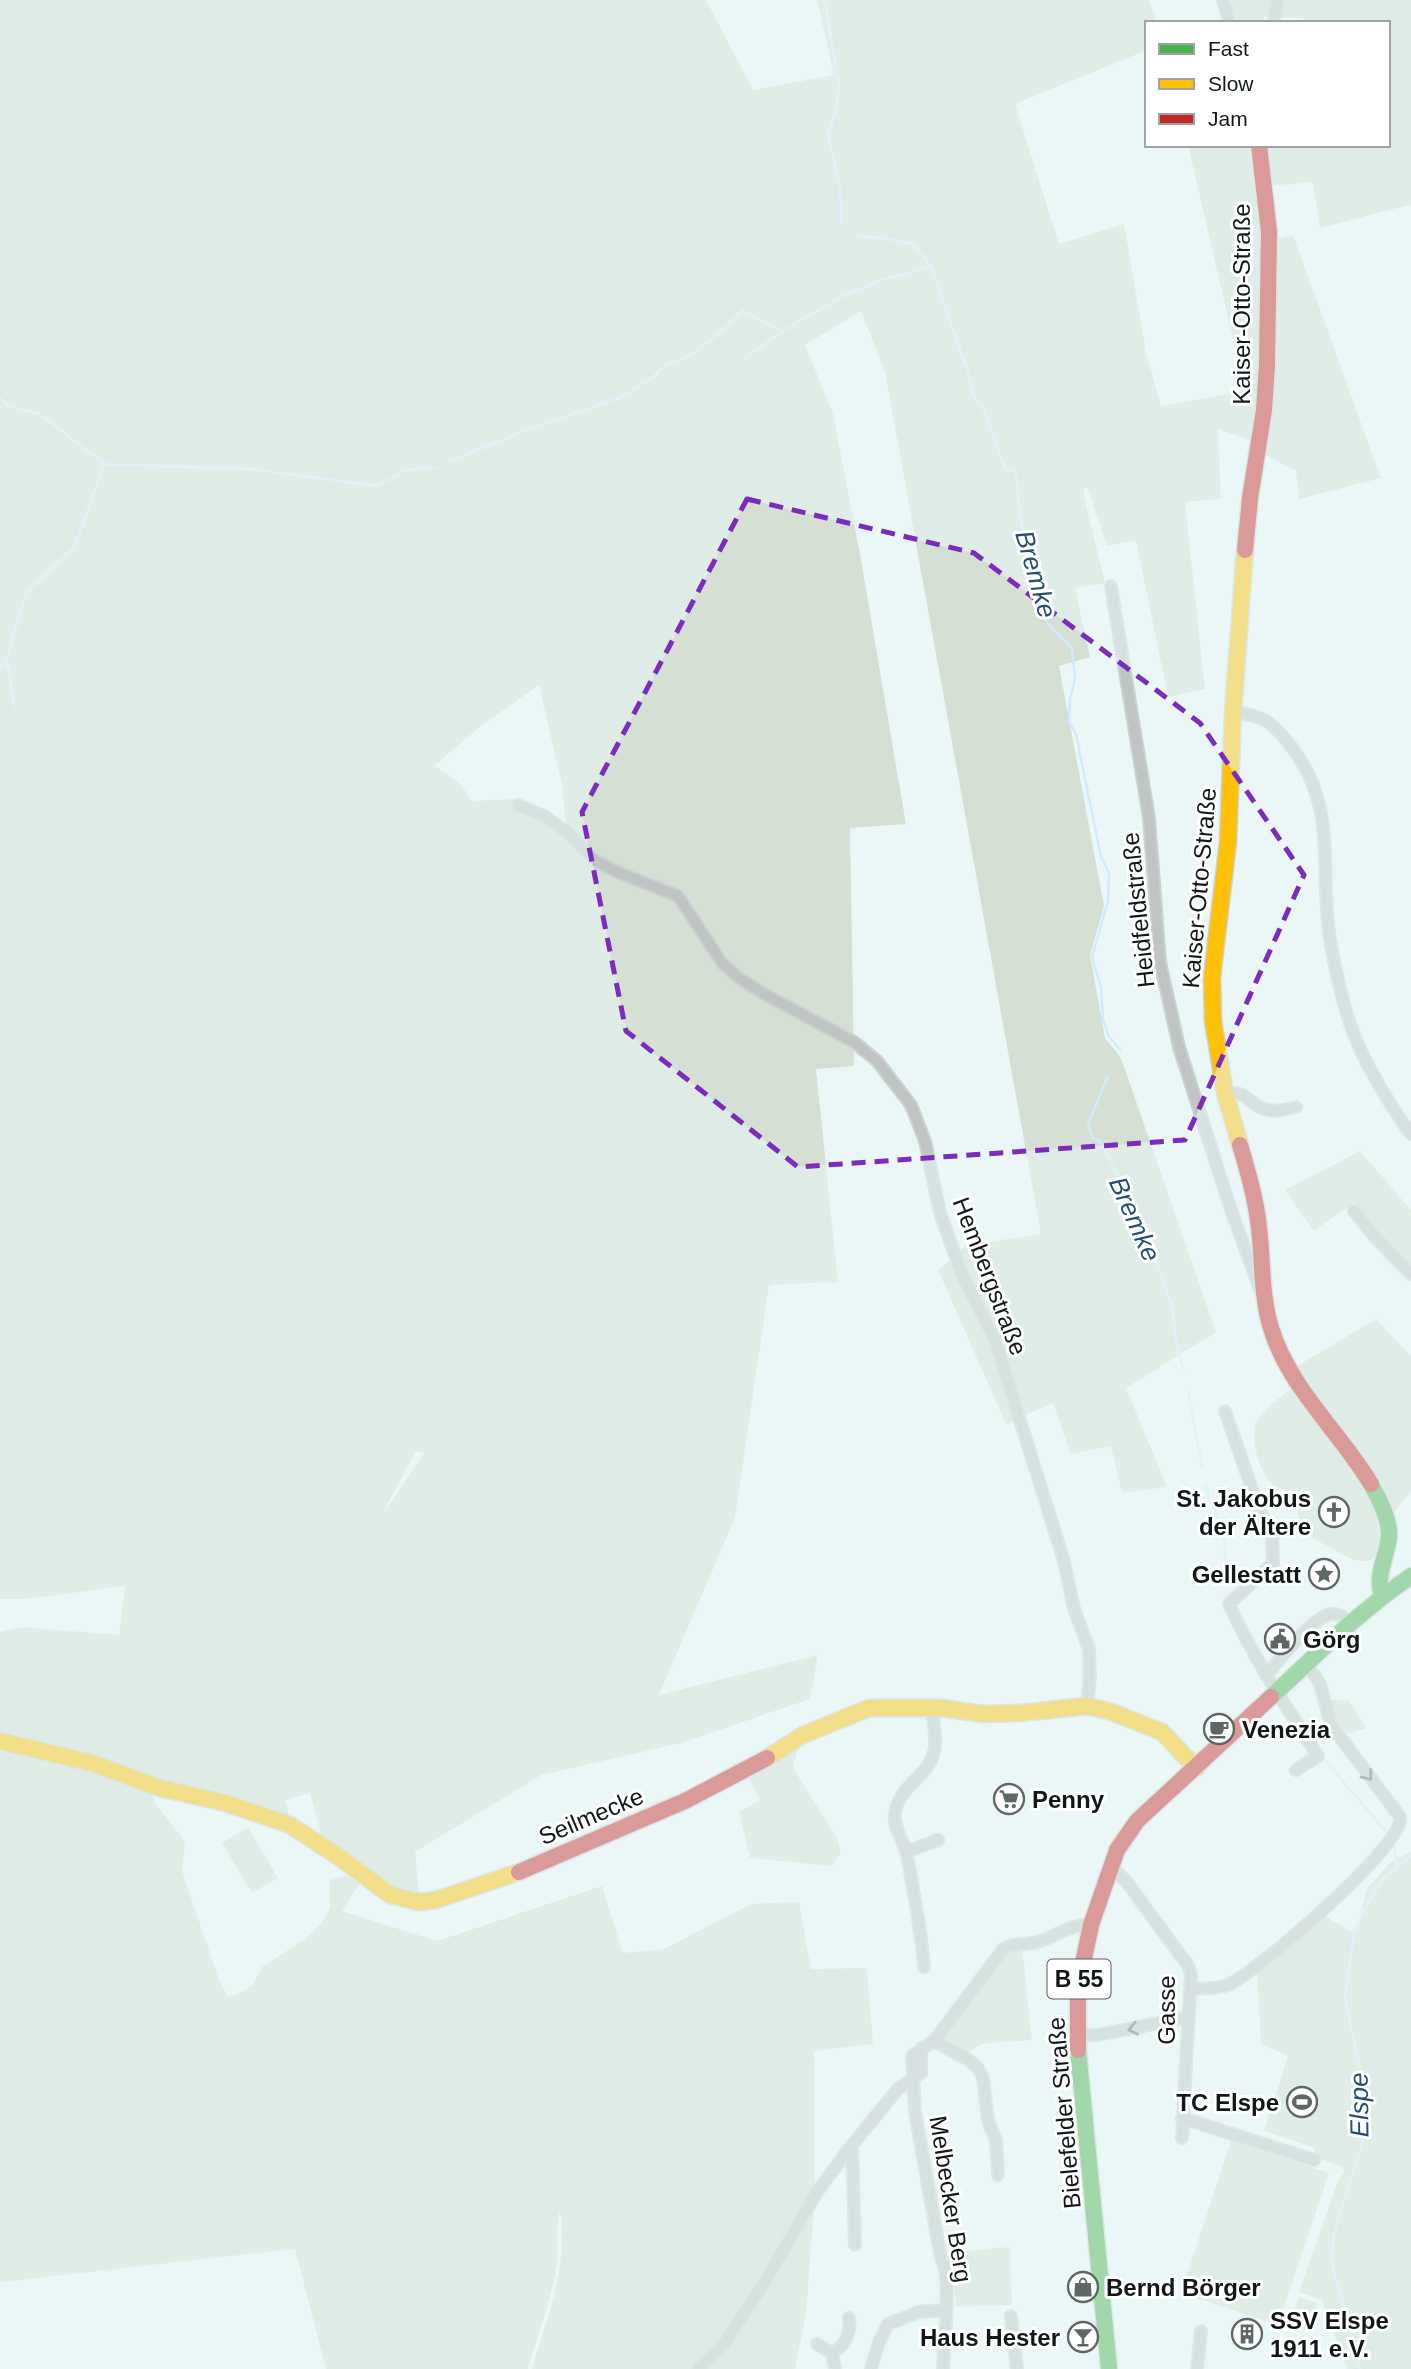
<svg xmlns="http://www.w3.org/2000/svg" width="1411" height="2369" font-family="Arial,sans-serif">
<rect width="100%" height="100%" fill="#eaf7f6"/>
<path fill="#d5dfd4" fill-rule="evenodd" d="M0 0H706L753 90 834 75 817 0H1149L1157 23H1147V50L1015 104 1059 244 1124 224 1146 353 1161 406 1245 391 1188 145H1388V23H1304V18L1264 17 1263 23H1238L1230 0H1411V208L1409 205 1320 228 1313 182 1268 186 1275 239 1293 235 1381 478 1299 499 1296 471 1266 455 1274 355 1259 391 1253 441 1218 429 1221 499 1185 502 1205 689 1168 697 1136 540 1107 546 1087 486 1083 492 1105 583 1075 588 1090 657 1059 666 1104 906 1090 955 1105 1038 1121 1058 1216 1332 1126 1388 1167 1487 1122 1493 1111 1446 1071 1454 1053 1403 1006 1424 938 1270 967 1245 1041 1234 885 372 861 311 805 345 833 414 860 554 906 824 850 828 854 1066 816 1069 838 1282 769 1285 735 1518 659 1695 818 1655 810 1699 681 1743 541 1775 415 1852 419 1895 394 1891 331 1848 321 1834 310 1793 285 1800 291 1823 152 1789V1795L157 1806 182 1837 185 1846 182 1871 219 1980 228 1997 243 1992 254 1983 262 1967 305 1939 321 1924 330 1908V1880L347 1876 360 1883 342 1911 437 1941 602 1886 623 1953 664 1949 751 1904 799 1902 811 1969 867 1968 873 2044 814 2051 815 2193 806 2315 795 2369H532C547 2318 569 2265 560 2211 554 2231 560 2254 555 2275 549 2307 536 2338 528 2369H326L295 2249 0 2282V1632L22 1627 119 1635 125 1586 26 1599H0ZM539 685 562 785 566 827 535 807 513 799 471 801C463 782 450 776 434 766L481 726ZM416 1451 424 1453 383 1514V1513Z
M1360 1151 1411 1210V1266L1389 1244 1355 1202 1314 1231 1285 1190Z
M1376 1319 1411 1356V1490L1392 1515 1294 1368Z
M1296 1385C1327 1424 1380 1487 1379 1539 1379 1577 1345 1557 1328 1546 1322 1543 1314 1540 1309 1535 1301 1528 1294 1502 1289 1492 1285 1490 1277 1488 1273 1485 1259 1474 1248 1433 1258 1419 1267 1406 1284 1395 1296 1385Z
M1327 1700H1348L1367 1728 1339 1736Z
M798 1746 793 1768 837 1838 841 1852 832 1866 750 1858 739 1812 760 1800 748 1777Z
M248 1827 278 1878 252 1893 222 1843Z
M1411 1852V2369H1347L1322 2300 1299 2292 1338 2181 1345 2171 1342 2167 1312 2156 1315 2148 1264 2131 1288 2056 1261 2044 1257 1970 1323 1915 1352 1932 1360 1917 1367 1888 1394 1859Z
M1022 1948 1032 2040 981 2044 968 2053 942 2040 1011 1949Z
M1231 2141 1329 2173 1278 2325 1181 2293Z
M1010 2247 1012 2305 956 2307 952 2252Z
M1299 2297 1317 2303 1308 2331 1289 2325Z"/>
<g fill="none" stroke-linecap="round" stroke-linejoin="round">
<path stroke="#d3e9fc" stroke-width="2.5" d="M825 0 835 62 832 73 840 80 835 114 828 135 840 188 841 224
M855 236 888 239 913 244 931 266 967 369 974 397 984 410 1005 468 1016 473C1018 501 1022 552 1040 575L1034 588 1047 623 1072 648 1075 679 1070 699 1069 722 1076 734 1101 857 1109 873 1108 901 1092 957 1101 987 1103 1019 1109 1037 1120 1049
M746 358 782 331
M0 398 8 406 40 414 104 464 250 469 377 486 406 470 436 467
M451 461 522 432 621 397 652 378 663 367 695 353 725 328 742 310 782 331 843 296 882 280 930 267
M7 658 14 707
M0 667 7 657 26 593 75 546 104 464
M1108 1076 1088 1124 1092 1137 1101 1142 1126 1192 1140 1223 1141 1241 1150 1245 1172 1306 1177 1346 1183 1369
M1188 1391 1202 1466
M1205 1485 1224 1536 1226 1570
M1325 1760 1387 1833
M1394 1841 1396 1868
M1360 2369 1333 2267 1332 2250 1334 2234 1362 2143 1361 2072 1345 1998 1354 1934 1364 1910 1384 1878 1411 1856"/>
<g stroke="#c8d3d2" stroke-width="14">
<path id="street" d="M1223 0 1230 23
M1273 23 1278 0
M1111 586 1149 818 1160 962 1179 1047 1231 1210 1261 1292
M1233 712C1264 716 1271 721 1290 745 1341 809 1317 872 1331 945 1336 973 1343 1005 1353 1032 1364 1062 1392 1109 1411 1134
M518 805 544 816 566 831 594 860 617 872 678 896 722 963 739 978 766 995 854 1042 877 1061 911 1105 925 1141 940 1213 962 1275 995 1340 1064 1561 1074 1609 1089 1649 1090 1676 1087 1706
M1225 1093C1246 1091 1246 1100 1261 1108 1273 1113 1284 1110 1296 1107
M1354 1211 1373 1235 1411 1274
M1225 1411 1260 1512 1272 1533 1273 1563 1229 1604C1253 1658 1286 1706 1318 1756L1296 1770
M1266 1675C1279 1661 1312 1617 1331 1614 1338 1613 1345 1618 1350 1623
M906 1852 938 1840
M1109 1869 1117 1872 1126 1881 1187 1964 1191 1973 1182 2138
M924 1967C921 1930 914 1892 907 1855 904 1841 893 1828 895 1814 898 1784 933 1776 935 1746 936 1734 933 1720 932 1708
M1191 1989C1202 1988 1217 1989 1228 1985 1257 1972 1407 1843 1400 1817L1331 1725 1320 1684 1307 1664
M1077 2036 1098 2035 1189 2017
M934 2041 969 2060 978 2068 983 2078 988 2121 996 2140 998 2175
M1182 2118 1314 2160
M852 2145 855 2245
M1011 2316 1017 2369
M817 2344 832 2353
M698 2369 724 2344 766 2280 817 2192 852 2145 898 2089 921 2073V2048
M835 2369 832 2353C845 2346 851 2333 849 2318
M871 2369 879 2342 888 2324 919 2312 946 2310
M943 2369C944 2348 952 2272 941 2259L915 2112 912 2056 934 2041 1004 1948C1014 1943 1026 1945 1037 1942 1055 1937 1072 1923 1091 1925
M1197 2369 1201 2331"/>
</g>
<g stroke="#c8d3d2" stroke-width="19">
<path id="fast" d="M1371 1484C1379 1499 1390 1519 1389 1536 1387 1557 1375 1575 1382 1596
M1271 1697C1316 1655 1360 1611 1411 1576
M1078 2050 1109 2369"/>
</g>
<g stroke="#c8d3d2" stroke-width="19">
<path id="slow" d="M1240 1145 1225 1093 1213 1021 1212 977 1228 842 1233 712 1245 550
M0 1741 92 1763 160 1788 225 1803 290 1825 339 1857 390 1895 419 1902 436 1900 519 1872
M767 1758 803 1735 869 1708H942L983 1714 1020 1713 1087 1706 1109 1711 1162 1732 1196 1768"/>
</g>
<g stroke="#c8d3d2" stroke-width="19">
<path id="jam" d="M1245 550 1250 498 1264 410 1267 365 1269 232 1259 145
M1240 1145C1248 1172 1256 1199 1259 1228 1263 1261 1261 1296 1271 1328 1289 1388 1340 1432 1371 1484
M519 1872 685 1801 767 1758
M1078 2050V1987L1091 1925 1117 1850 1137 1821 1271 1697"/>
</g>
<use href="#street" stroke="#c0c5c3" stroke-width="10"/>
<use href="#fast" stroke="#4caf50" stroke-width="16"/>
<use href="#slow" stroke="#ffc107" stroke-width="16"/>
<use href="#jam" stroke="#c62828" stroke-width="16"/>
</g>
<defs><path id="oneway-chevron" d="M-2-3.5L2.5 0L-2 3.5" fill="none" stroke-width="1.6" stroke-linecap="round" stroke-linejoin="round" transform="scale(1.75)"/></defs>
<g stroke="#686f6e">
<use href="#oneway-chevron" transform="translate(1368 1776) rotate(53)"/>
<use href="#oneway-chevron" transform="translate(1133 2029) rotate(168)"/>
</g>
<path d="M0 0H1411V2369H0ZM747 499 974 553 1200 723 1304 875 1185 1140 798 1167 626 1031 582 812Z" fill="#eaf7f6" fill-opacity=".55" fill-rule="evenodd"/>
<path fill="none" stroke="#7b2cbf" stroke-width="5" stroke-dasharray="14 9" stroke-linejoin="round" d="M747 499 974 553 1200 723 1304 875 1185 1140 798 1167 626 1031 582 812Z"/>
<defs>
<g id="church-ring" transform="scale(1.575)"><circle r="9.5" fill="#fff" stroke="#5d6766" stroke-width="1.5"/><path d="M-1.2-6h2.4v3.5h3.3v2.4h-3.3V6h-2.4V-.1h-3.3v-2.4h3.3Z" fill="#5d6766"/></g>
<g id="sight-ring" transform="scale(1.575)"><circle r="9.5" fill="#fff" stroke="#5d6766" stroke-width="1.5"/><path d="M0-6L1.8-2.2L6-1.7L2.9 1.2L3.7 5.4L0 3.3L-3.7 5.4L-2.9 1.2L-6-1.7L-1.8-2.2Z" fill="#5d6766"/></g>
<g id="civic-ring" transform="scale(1.575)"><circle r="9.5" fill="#fff" stroke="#5d6766" stroke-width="1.5"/><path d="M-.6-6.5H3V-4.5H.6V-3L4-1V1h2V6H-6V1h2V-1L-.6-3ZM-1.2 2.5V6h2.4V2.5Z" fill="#5d6766"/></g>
<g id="cafe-ring" transform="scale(1.575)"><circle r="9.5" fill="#fff" stroke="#5d6766" stroke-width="1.5"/><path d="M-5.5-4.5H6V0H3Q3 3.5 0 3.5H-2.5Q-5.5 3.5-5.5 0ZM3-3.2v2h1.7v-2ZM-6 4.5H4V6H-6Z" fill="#5d6766"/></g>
<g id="supermarket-ring" transform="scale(1.575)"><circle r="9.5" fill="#fff" stroke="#5d6766" stroke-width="1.5"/><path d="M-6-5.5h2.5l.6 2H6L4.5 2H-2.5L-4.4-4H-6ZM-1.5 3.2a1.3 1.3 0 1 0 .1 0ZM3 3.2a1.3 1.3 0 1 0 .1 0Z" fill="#5d6766"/></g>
<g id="stadium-ring" transform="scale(1.575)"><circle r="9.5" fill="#fff" stroke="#5d6766" stroke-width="1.5"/><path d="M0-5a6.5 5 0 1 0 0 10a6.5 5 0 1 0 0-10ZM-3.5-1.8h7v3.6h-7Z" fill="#5d6766"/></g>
<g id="shop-ring" transform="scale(1.575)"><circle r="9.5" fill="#fff" stroke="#5d6766" stroke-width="1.5"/><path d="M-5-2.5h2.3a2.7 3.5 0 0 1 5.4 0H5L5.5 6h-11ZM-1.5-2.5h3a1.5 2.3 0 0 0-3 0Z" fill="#5d6766"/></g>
<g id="building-ring" transform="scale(1.575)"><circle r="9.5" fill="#fff" stroke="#5d6766" stroke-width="1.5"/><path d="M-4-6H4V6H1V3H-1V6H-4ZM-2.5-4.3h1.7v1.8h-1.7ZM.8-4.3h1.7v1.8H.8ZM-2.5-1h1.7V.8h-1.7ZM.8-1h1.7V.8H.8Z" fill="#5d6766"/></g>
<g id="bar-ring" transform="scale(1.575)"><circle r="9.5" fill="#fff" stroke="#5d6766" stroke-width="1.5"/><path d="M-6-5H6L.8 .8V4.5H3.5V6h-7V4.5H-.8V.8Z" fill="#5d6766"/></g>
</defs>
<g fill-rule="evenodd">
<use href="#church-ring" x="1334" y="1512"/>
<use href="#sight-ring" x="1324" y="1574"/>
<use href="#civic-ring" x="1280" y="1639"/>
<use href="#cafe-ring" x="1219" y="1729"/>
<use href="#supermarket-ring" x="1009" y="1799"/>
<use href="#stadium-ring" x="1302" y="2102"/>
<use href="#shop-ring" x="1083" y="2287"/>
<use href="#building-ring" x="1247" y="2334"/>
<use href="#bar-ring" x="1083" y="2337"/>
</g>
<g text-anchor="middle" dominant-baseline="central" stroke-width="6" stroke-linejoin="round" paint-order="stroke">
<rect fill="#fff" stroke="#585e5d" stroke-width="2" x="1047.5" y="1959.5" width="63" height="39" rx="5"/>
<g font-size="23" font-weight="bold" fill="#111918">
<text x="1079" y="1979">B 55</text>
</g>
<g font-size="24" fill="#111918" stroke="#fff">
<text transform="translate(1241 304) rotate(-90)">Kaiser-Otto-Straße</text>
<text transform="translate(1199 888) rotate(-85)">Kaiser-Otto-Straße</text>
<text transform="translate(1138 910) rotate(-96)">Heidfeldstraße</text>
<text transform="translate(990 1276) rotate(69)">Hembergstraße</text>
<text transform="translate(591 1816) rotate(-23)">Seilmecke</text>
<text transform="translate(1166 2010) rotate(-90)">Gasse</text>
<text transform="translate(1064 2113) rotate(-95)">Bielefelder Straße</text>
<text transform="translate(951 2199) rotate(81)">Melbecker Berg</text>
</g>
<g font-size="24" font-weight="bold" fill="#111918" stroke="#fff" text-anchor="start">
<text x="1311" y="1498" text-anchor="end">St. Jakobus<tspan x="1311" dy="28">der Ältere</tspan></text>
<text x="1301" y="1574" text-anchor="end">Gellestatt</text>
<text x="1303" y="1639">Görg</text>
<text x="1242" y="1729">Venezia</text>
<text x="1032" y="1799">Penny</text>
<text x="1279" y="2102" text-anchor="end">TC Elspe</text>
<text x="1106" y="2287">Bernd Börger</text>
<text x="1270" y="2320">SSV Elspe<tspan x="1270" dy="28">1911 e.V.</tspan></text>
<text x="1060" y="2337" text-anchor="end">Haus Hester</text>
</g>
<g font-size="26" font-style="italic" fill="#264d72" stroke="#fff">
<text transform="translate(1036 574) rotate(74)">Bremke</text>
<text transform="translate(1135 1219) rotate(66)">Bremke</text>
<text transform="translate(1359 2105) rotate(-91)">Elspe</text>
</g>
</g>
<rect x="1145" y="21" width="245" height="126" fill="#ffffff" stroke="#a0a3a3" stroke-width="2"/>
<rect x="1159" y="44" width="35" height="10" fill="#4caf50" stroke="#a0a3a3" stroke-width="2"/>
<text x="1208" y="56" font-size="21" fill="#111918">Fast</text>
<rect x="1159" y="79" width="35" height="10" fill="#ffc107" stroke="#a0a3a3" stroke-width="2"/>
<text x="1208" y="91" font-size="21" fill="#111918">Slow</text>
<rect x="1159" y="114" width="35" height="10" fill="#c62828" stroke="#a0a3a3" stroke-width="2"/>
<text x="1208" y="126" font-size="21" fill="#111918">Jam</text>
</svg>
